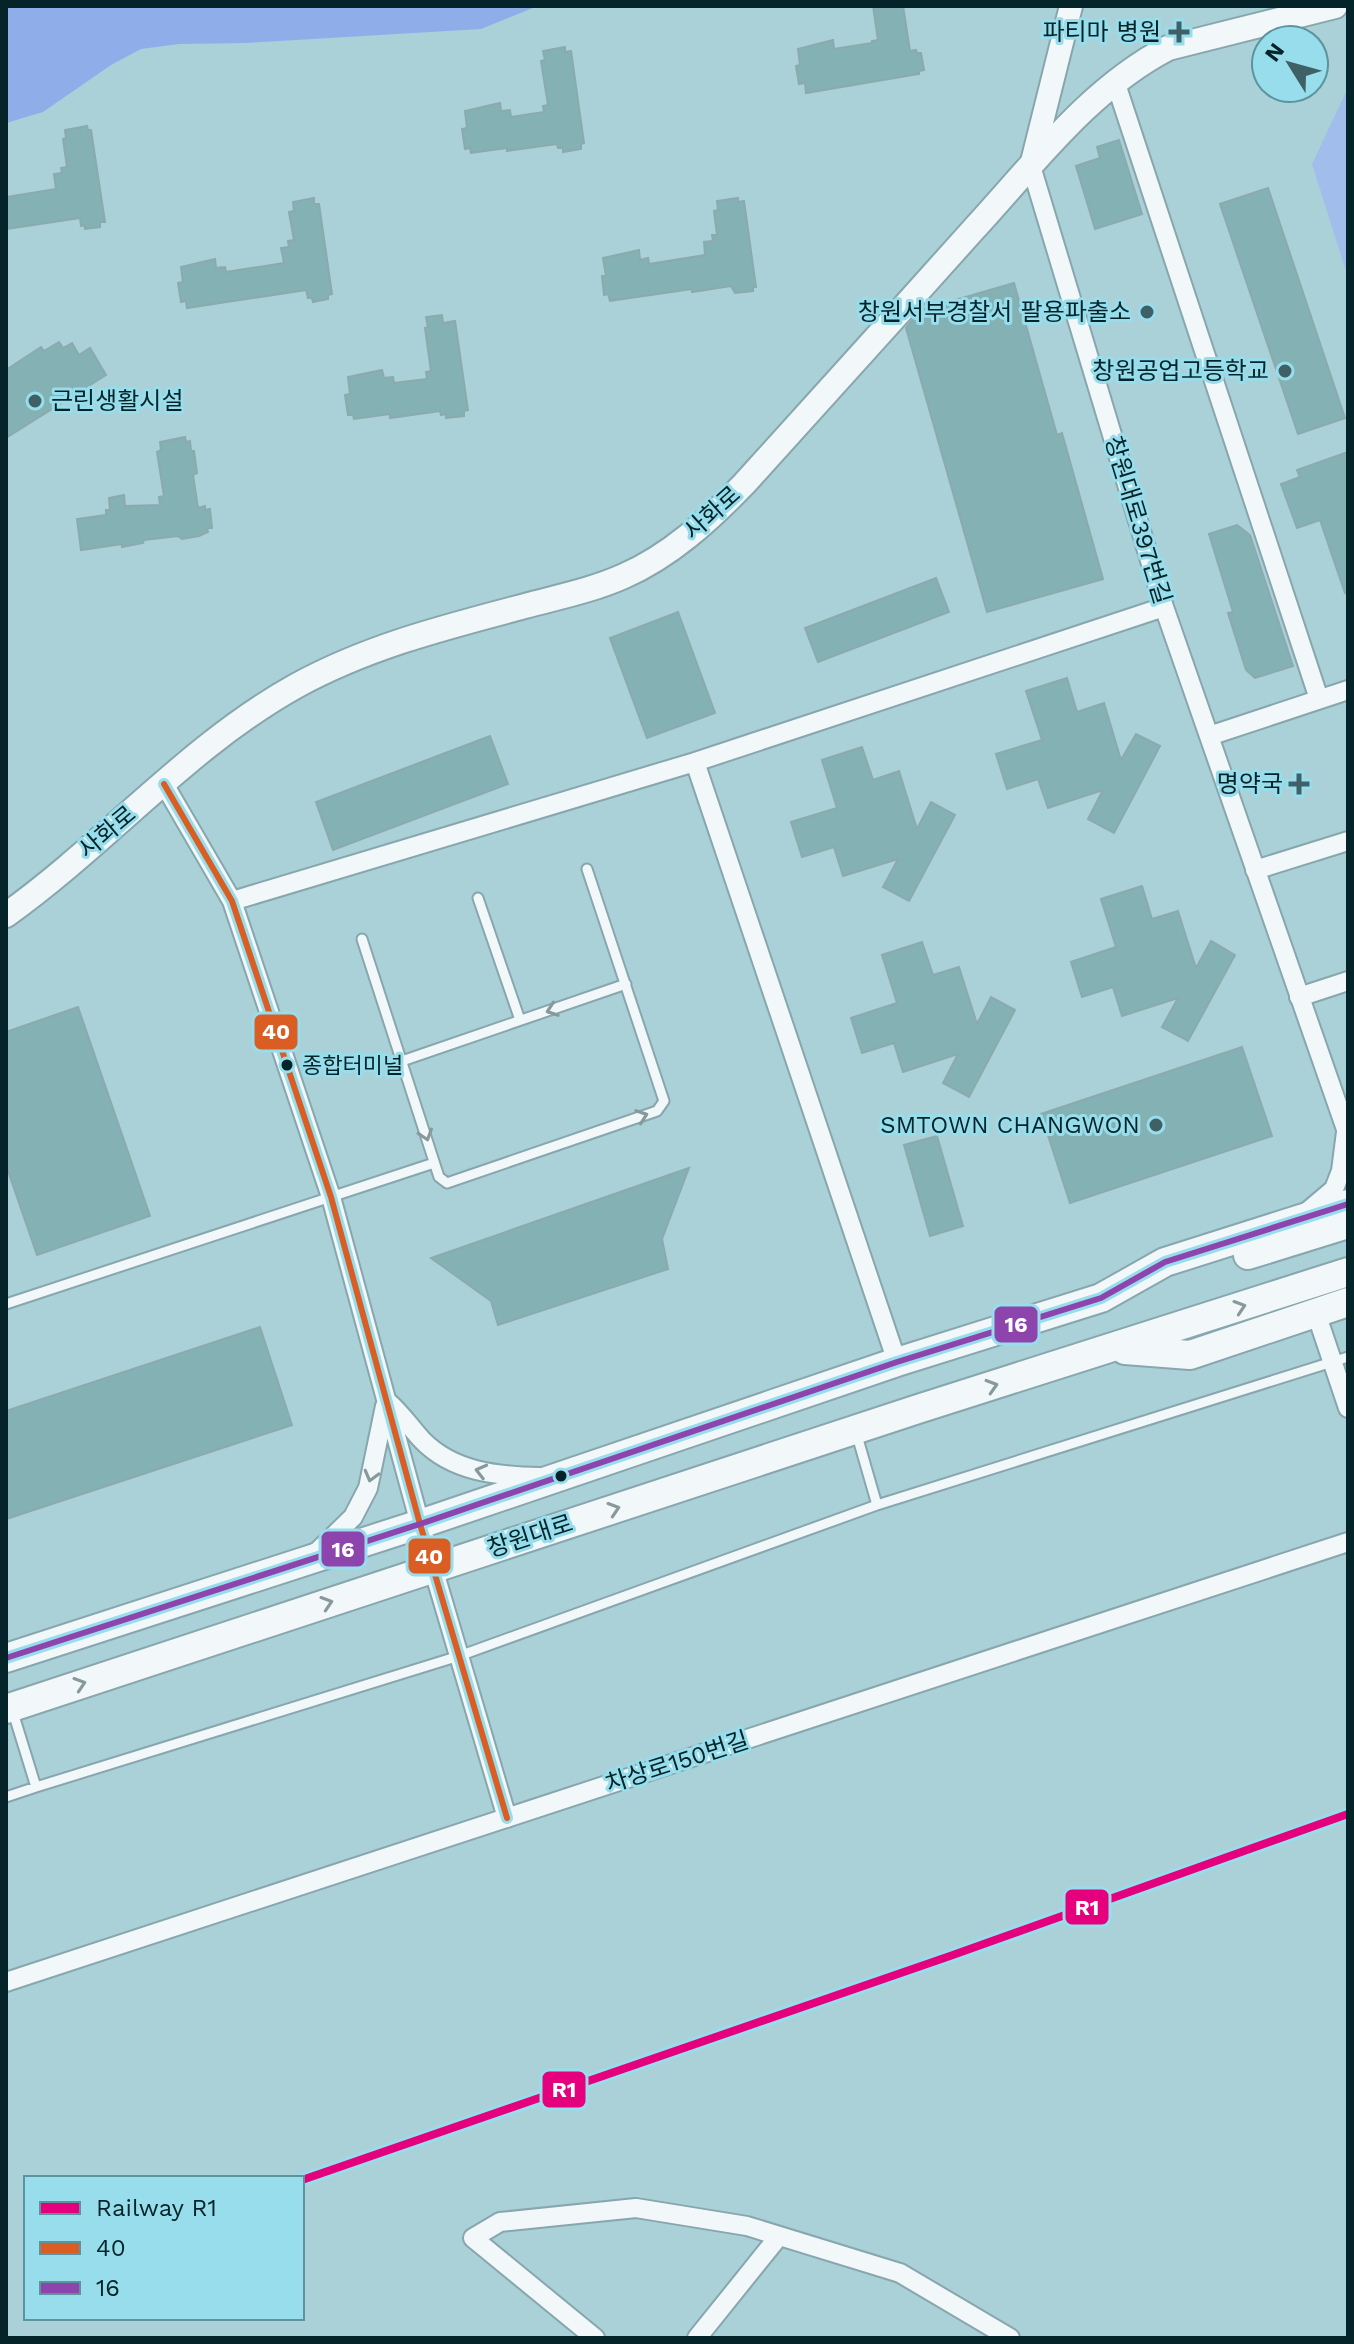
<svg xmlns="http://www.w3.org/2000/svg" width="1354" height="2344" font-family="'Work Sans','Noto Sans KR',sans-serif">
<rect width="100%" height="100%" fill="#aad0d8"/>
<path fill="#a0bdeb" d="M1348 88V277L1312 164Z"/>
<path fill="#8faee9" d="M6 6H538L481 29 247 43 179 44 141 49 111 65 43 112 6 123Z"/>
<path fill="#84b2b4" stroke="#8baaad" stroke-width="2" d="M873 6H903L910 51 916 50 917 53H921L924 70 919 71V74L806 93 805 83 799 84 796 66 800 65 798 49 833 40 834 49 872 43V41L878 40Z
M565 47V52L571 51 584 143 581 144V149L563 152V148H558L557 144 507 151V148L471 153 470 148 465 149 462 129 467 128 465 111 500 103 501 111 510 110 511 117 544 112 543 106 548 105 541 61 545 60 543 51Z
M87 126 88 130H91L105 222H100V227L85 229 84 225 81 226 80 218 6 229V197L56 189 54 174 62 173 61 168 67 167 63 139 66 138 65 130Z
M1119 140 1142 214 1095 229 1076 166 1100 158 1097 147Z
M1268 188 1345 418 1298 434 1220 204Z
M314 198V204H319L332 294 328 295V299L313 302 312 298H308L306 290 187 308 186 301 181 302 178 283 183 282 181 267 215 259 216 268 225 267 226 272 284 263 281 248 289 247 288 241 294 240 289 212 294 211 293 202Z
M738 198V202L744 201 756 287H753V291L735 293 731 286 692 292V289L610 301 608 294 604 295 602 276H606L603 258 639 250 640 260 648 258 649 264 705 255 704 242 713 241 712 235H717L714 211 718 210 717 201Z
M1014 283 1057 435 1062 433 1103 579 987 612 906 328 921 310Z
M442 315 443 323 455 321 468 410 464 411V416L446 418V414L441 415 440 411 390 418V414L354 419 353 415H348L345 395 350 394 348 377 382 370 384 378 393 377 394 383 427 379 426 372 431 371 425 328 428 327 426 317Z
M59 342 63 348 72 343 79 355 90 348 106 375 6 438V370L41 347 44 351Z
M185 437 186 442 190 441 191 451H194L197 473 193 475 198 508 205 506V510L210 509 212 528H207L208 532 199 536 182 539 178 536 144 540 143 543 122 547V544L81 550 77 519 106 515V510H110L109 498 124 495 125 506 160 505 159 497 164 496 157 452 161 450 160 442Z
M1348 452V592L1345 593 1320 520 1297 528 1281 484 1300 477 1297 470Z
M1237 525 1250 535 1293 666 1255 678 1246 670 1228 613 1233 612 1209 534Z
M936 578 949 612 818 662 805 628Z
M678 612 715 713 647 738 610 638Z
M1067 678 1077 712 1104 703 1121 760 1136 734 1160 746 1114 833 1088 819 1103 790 1048 808 1038 779 1007 789 996 754 1042 740 1026 691Z
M490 736 508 784 333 850 316 802Z
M862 747 873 780 899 771 917 829 931 802 955 815 909 901 883 887 898 859 843 876 834 847 802 857 791 822 837 808 822 760Z
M1142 886 1152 919 1178 911 1196 968 1211 941 1235 955 1188 1041 1162 1027 1178 998 1122 1016 1113 987 1082 997 1071 962 1116 947 1101 899Z
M922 942 933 975 959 967 977 1024 991 997 1015 1010 969 1097 943 1083 958 1054 903 1072 894 1043 862 1053 851 1018 897 1003 882 955Z
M78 1007 150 1216 37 1255 6 1165V1032Z
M1242 1047 1272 1136 1070 1203 1041 1114Z
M937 1136 963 1226 930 1236 904 1145Z
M689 1168 662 1239 668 1269 498 1325 491 1301 431 1258Z
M260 1327 292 1425 6 1519V1411Z"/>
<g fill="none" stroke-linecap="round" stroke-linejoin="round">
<g stroke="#88a6ad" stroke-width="13">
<path id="service" d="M478 898 520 1020
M362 939 439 1177 447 1183 657 1111 664 1101 587 869
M402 1061 626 984
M6 1304 434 1163
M856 1432 877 1505 1348 1357
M12 1709 36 1787 459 1656 877 1505
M6 1797 36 1787"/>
</g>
<g stroke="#88a6ad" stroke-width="22">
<path id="minor" d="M1115 81 1319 699
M1031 166 1164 607 1348 1135
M1209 736 1348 690
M695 762 897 1362
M164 784 232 901 331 1197 420 1524 507 1818
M1255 870 1348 841
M232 901 695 762 1164 607
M1299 997 1348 981
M1308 1211 1334 1189 1341 1171 1346 1132
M1316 1313 1348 1408
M388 1402C401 1413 410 1427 422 1440 453 1472 497 1476 539 1477
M317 1552 353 1517 368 1488 385 1406
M6 1982 1348 1542
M595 2338 473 2238 500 2222 636 2208 747 2226 900 2273 1010 2338
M697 2338 779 2236"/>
</g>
<g stroke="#88a6ad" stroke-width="26">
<path id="tertiary" d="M1031 166 1071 6"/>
</g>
<g stroke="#88a6ad" stroke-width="28">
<path id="secondary" d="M6 915C107 843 188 746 296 686 369 646 446 627 525 606 558 597 593 590 624 576 670 556 709 520 744 484 820 400 897 315 973 230 1033 165 1089 89 1168 48L1335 6"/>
</g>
<g stroke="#88a6ad" stroke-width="32">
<path id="primary" d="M1248 1255 1348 1224
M1125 1350 1190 1355 1348 1302
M6 1658 420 1524 897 1362 1101 1298 1165 1262 1348 1204
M6 1709 918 1409 1348 1272"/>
</g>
<use href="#service" stroke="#f2f8f9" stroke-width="9"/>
<use href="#minor" stroke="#f2f8f9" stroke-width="18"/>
<use href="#tertiary" stroke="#f2f8f9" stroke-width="22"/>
<use href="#secondary" stroke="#f2f8f9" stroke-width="24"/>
<use href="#primary" stroke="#f2f8f9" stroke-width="28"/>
<g stroke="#97ddeb" stroke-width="12">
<path id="bus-1" d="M164 784 232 901 331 1197 420 1524 507 1818"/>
</g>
<g stroke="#97ddeb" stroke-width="12">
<path id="bus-2" d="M6 1658 420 1524 897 1362 1101 1298 1165 1262 1348 1204"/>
</g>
<use href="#bus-1" stroke="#da5e23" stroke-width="6"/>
<use href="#bus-2" stroke="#8e44ad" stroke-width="6"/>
<g stroke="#97ddeb" stroke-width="14">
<path id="rail-1" d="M302 2180 950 1956 1348 1814"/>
</g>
<use href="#rail-1" stroke="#e5007d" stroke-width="8"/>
</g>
<defs><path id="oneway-chevron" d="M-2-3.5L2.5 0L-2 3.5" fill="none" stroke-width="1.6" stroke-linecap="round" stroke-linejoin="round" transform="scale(2)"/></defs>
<g stroke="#87999b">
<use href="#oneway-chevron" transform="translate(552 1010) rotate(161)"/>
<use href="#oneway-chevron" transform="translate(642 1116) rotate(-19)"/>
<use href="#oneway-chevron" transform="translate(426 1135) rotate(72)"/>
<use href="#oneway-chevron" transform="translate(1240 1307) rotate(-18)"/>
<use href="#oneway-chevron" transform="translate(992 1386) rotate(-17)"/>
<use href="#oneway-chevron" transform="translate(481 1471) rotate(-166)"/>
<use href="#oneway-chevron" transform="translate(371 1476) rotate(105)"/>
<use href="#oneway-chevron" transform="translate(614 1509) rotate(-18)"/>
<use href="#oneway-chevron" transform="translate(327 1603) rotate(-18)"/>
<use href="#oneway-chevron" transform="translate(80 1684) rotate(-18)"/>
</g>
<g fill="#3f6066" stroke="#97ddeb" stroke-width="3">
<path d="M1175 20h8v8h8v8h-8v8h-8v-8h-8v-8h8z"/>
<circle cx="1147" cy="312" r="8"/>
<circle cx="1285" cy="371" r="8"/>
<circle cx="35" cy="401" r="8"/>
<path d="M1295 772h8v8h8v8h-8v8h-8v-8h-8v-8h8z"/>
<circle cx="1156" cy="1125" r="8"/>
</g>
<g fill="#052429" stroke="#97ddeb" stroke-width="3">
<circle cx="287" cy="1065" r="7"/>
<circle cx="561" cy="1476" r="7"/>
</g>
<g text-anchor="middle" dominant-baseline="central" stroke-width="6" stroke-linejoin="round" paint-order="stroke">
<g font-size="22" fill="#052429" stroke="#97ddeb" text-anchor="start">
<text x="302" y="1065">종합터미널</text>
</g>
<g font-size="24" fill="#052429" stroke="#97ddeb" text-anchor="end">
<text x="1161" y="32">파티마 병원</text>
<text x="1131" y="312">창원서부경찰서 팔용파출소</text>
<text x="1269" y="371">창원공업고등학교</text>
<text x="51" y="401" text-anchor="start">근린생활시설</text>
<text x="1283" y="784">명약국</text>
<text x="1140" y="1125">SMTOWN CHANGWON</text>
</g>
<g font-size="24" fill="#052429" stroke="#97ddeb">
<text transform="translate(712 513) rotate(-42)">사화로</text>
<text transform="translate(1138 520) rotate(73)">창원대로397번길</text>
<text transform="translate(107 832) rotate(-40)">사화로</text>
<text transform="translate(530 1536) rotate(-18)">창원대로</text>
<text transform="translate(677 1762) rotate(-18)">차상로150번길</text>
</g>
</g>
<g stroke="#97ddeb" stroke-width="3">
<rect x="253" y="1013" width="46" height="38" rx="8" fill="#da5e23"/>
<rect x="993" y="1305" width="46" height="39" rx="8" fill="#8e44ad"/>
<rect x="320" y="1530" width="46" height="38" rx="8" fill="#8e44ad"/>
<rect x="407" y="1537" width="45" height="38" rx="8" fill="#da5e23"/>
<rect x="1064" y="1888" width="46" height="38" rx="8" fill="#e5007d"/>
<rect x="541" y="2070" width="46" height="39" rx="8" fill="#e5007d"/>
</g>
<g font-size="22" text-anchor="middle" font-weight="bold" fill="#fff">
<text x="276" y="1039">40</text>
<text x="1016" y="1332">16</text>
<text x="343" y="1557">16</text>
<text x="429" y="1564">40</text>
<text x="1087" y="1915">R1</text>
<text x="564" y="2097">R1</text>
</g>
<rect width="1354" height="2344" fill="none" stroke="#052429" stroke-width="16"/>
<rect x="24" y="2176" width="280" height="144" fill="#97ddeb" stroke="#5d939d" stroke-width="2"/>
<rect x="40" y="2202" width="40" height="12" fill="#e5007d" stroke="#5d939d" stroke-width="2"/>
<text x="96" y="2216" font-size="24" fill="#052429">Railway R1</text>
<rect x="40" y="2242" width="40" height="12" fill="#da5e23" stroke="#5d939d" stroke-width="2"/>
<text x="96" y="2256" font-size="24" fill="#052429">40</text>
<rect x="40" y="2282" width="40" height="12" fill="#8e44ad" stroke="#5d939d" stroke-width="2"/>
<text x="96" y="2296" font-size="24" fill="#052429">16</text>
<g transform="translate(1290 64) rotate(307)"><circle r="38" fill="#97ddeb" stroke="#5d939d" stroke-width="2"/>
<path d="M0-6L14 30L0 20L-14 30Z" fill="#3f6066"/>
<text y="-12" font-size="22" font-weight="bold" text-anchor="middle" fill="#052429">N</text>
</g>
</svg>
